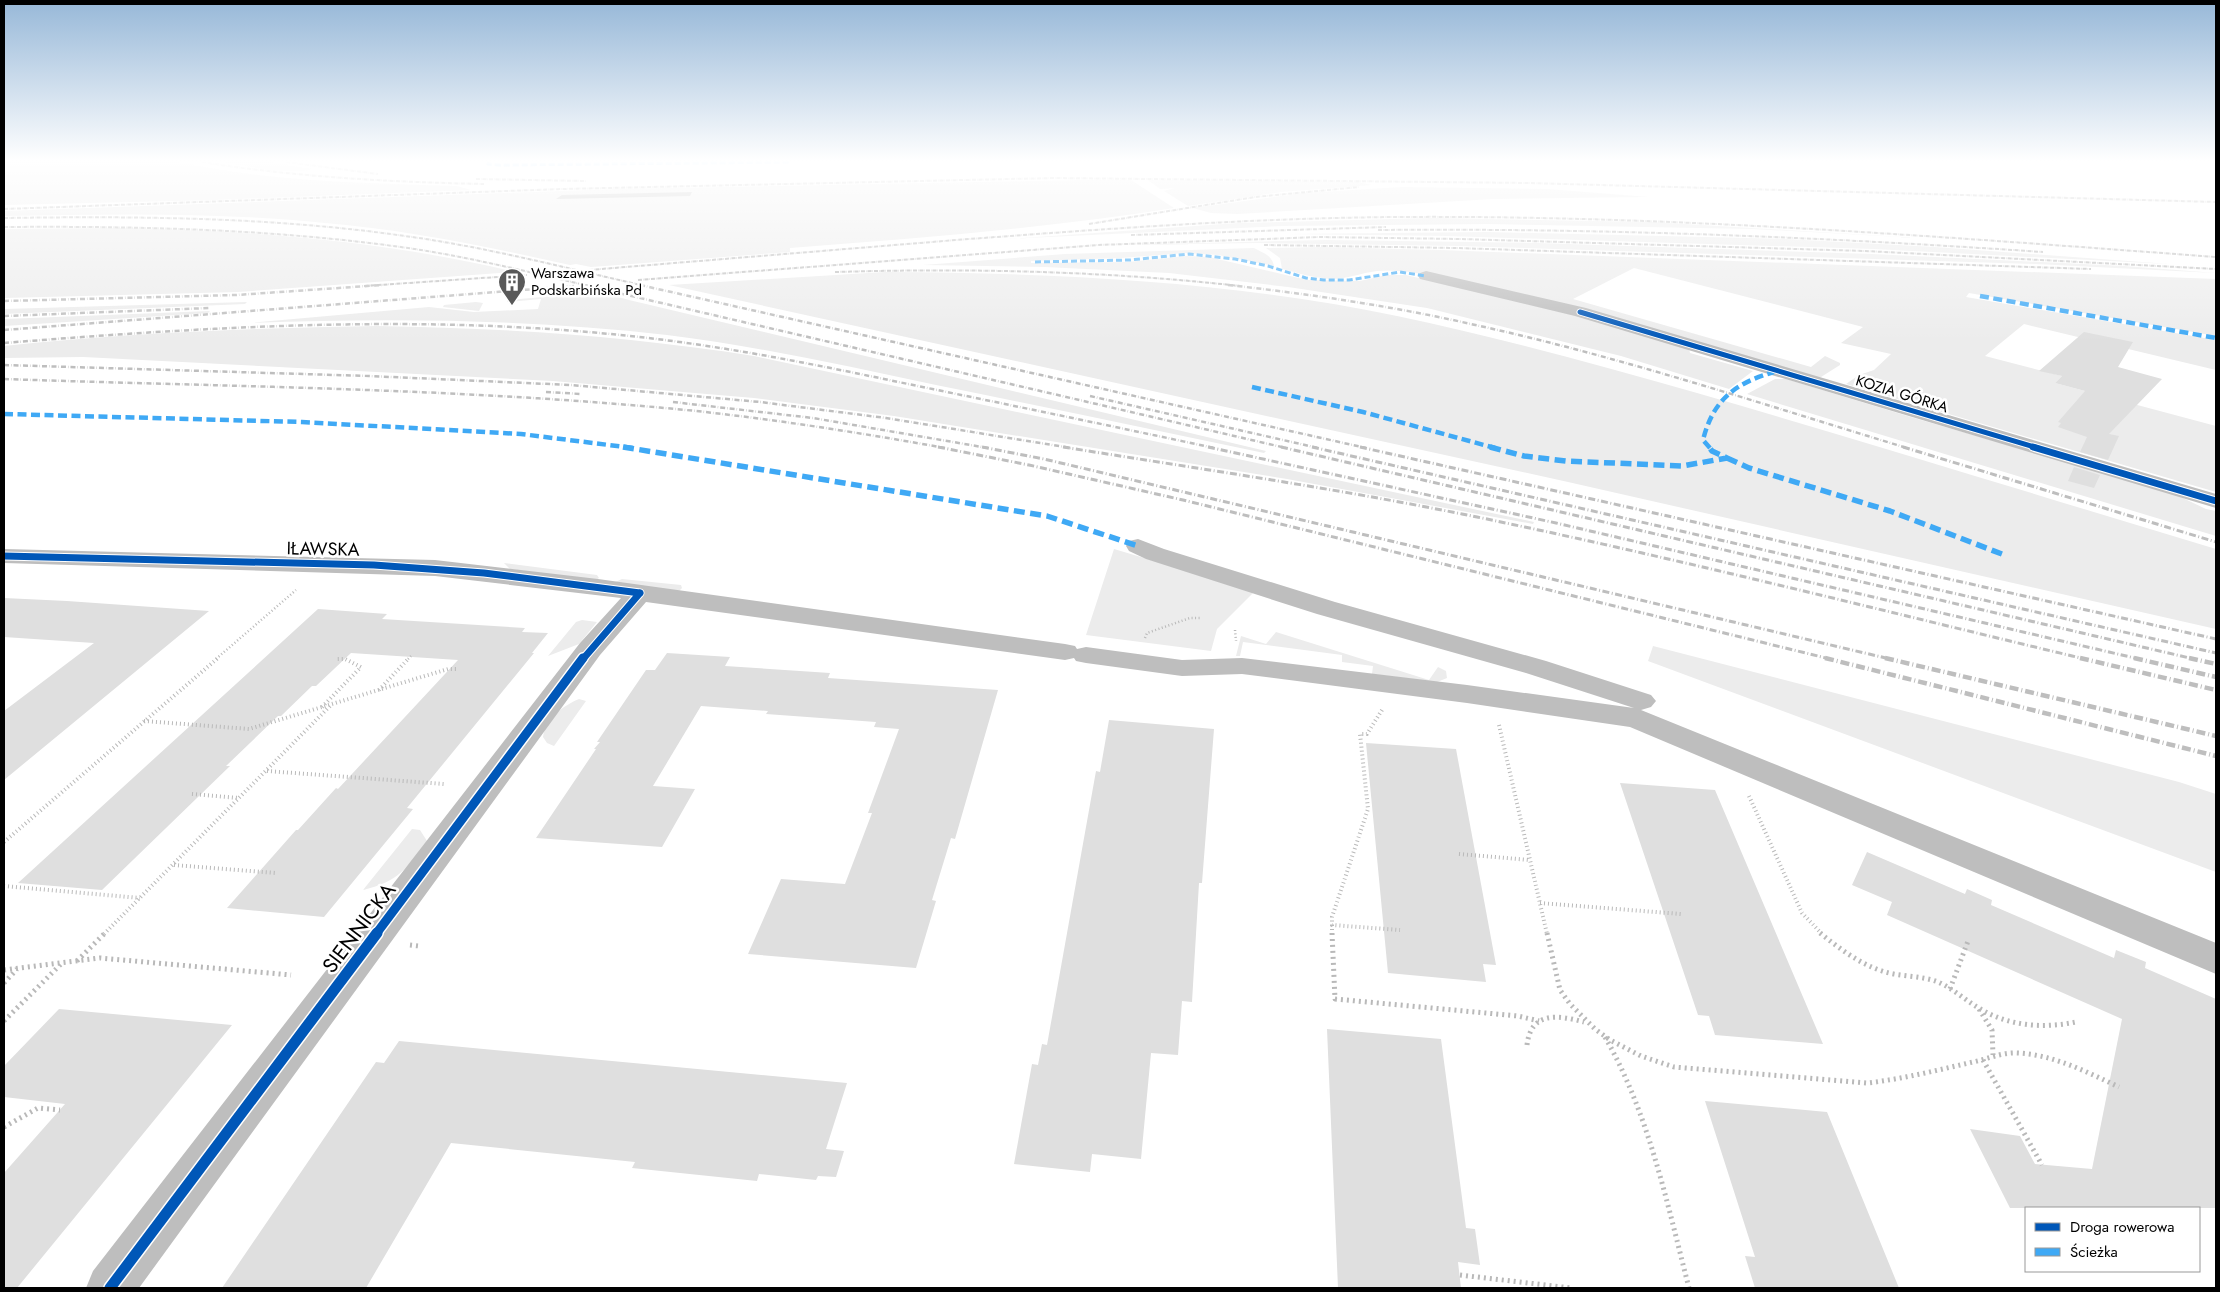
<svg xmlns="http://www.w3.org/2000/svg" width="2220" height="1292" font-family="Jost,sans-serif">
<rect width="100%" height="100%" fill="#fff"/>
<path fill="#ececec" d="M4 162H180C270 182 365 183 457 186L471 190 214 200 4 205Z
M220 162H270L312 169C290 176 244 165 220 162Z
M1090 180H1131L1174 208C1047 228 919 238 790 248V252L591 267 576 264 570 265C489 247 408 230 325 223 218 212 111 214 4 216V211L618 189Z
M1148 180 1357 182 1372 185 1281 192 1188 206 1164 191 1175 188 1160 189Z
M1402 187 1547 189 1649 197 1493 199 1237 214 1211 213 1193 208 1304 193Z
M1433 218 1652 222 1919 238 1753 229 1488 224 1282 226 1007 239 1238 223Z
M122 228C255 231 386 241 515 272L238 292 4 298V229Z
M1488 232 1786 239 1935 247 2169 264 1874 249 1448 236 1287 234Z
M1325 240 1538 243 1872 254 2124 266 2216 273 2036 264 1459 246 1257 243 1121 245Z
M1322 247 1441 250 2216 279V336L1969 293 1966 297 2216 340V370L2024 324 1985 356 2062 376 2055 383 2216 426V492L1846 384 1859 375 1874 370 1891 354 1841 343 1863 327 1634 268 1573 299 1811 367 1825 356 1840 363V365L1821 377H1812L1435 276C1416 273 1396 269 1377 271 1361 273 1347 279 1331 279 1314 278 1298 273 1282 269L1280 258 1266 248Z
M1254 248C1263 253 1272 255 1274 266L1218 255 1185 253 1121 258 1031 261V263L1128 262 1186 256 1209 257 1307 280 1360 281 1386 275H1406L1578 316 1689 349 1690 353 1753 371 1729 389 1621 356 1427 308 1288 287 1169 273 1045 267 923 265 1065 254Z
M885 272C1057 273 1229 281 1397 316 1498 337 1597 365 1697 393 1870 443 2043 497 2216 549V629L1568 482 669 285Z
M600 292 629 300 1266 451 1264 453C1155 430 1045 407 936 385 847 366 757 346 667 335 528 319 388 318 249 323L429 307 474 312 538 309 541 299 507 302 508 300Z
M247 302 245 304 4 314V309Z
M476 302 483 303 479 311 443 307 444 305Z
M210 311 208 313 4 326V319Z
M377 326C504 328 628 336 754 356L1534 522 1533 524 1287 479 894 416 754 398 553 381 83 357 4 358V346C128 333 252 328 377 326Z
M1775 379H1786L1914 418 2168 491 2206 509 2216 511V536L1747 394Z
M1114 549 1255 591 1217 629 1211 651 1086 635Z
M504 563 597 575 599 578 596 580 510 569Z
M622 579 681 585 682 588 679 591 613 583Z
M582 620 597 622 579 644 548 656 576 622Z
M1276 632 1429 680 1438 667 1446 671 1447 678 1437 682 1372 674 1373 666 1342 662V655L1243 642 1240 656H1236L1241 636 1266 644Z
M1653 646 2179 782 2216 794V872L1648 661Z
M579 699 586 701 554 746 547 743 543 737C546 718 563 706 579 699Z
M412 829 420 830 427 841C405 869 400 881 363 890Z"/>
<path fill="#bfbfbf" d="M692 192 690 196 556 199 562 195Z"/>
<path fill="#dfdfdf" d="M2084 332 2133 342 2118 367 2162 379 2109 434 2119 436 2108 460 2080 452 2087 437 2058 427 2061 423 2058 422 2085 391 2055 383 2062 376 2039 371Z
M2074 467 2100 475 2094 488 2068 481Z
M4 598 67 601 209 611 4 780V711L94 643 4 637Z
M318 609 387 614 382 619 525 628 522 632 548 633 532 653H534L407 808 413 809 324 917 227 908 296 830H298L336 788 338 789 458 660 351 653 316 686H312L281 716H278L226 766H230L102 890 18 883Z
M667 653 730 657 725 666 830 673 828 678 998 690 955 839 951 838 932 900 936 901 916 968 748 954 781 879 845 884 872 813H868L899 729 874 727 876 722 766 714 768 711 701 706 653 786 695 789 662 847 536 838 596 749H594L600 742H597L646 670H655Z
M1109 720 1214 729 1202 883H1199L1192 1002 1182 1001 1178 1055 1151 1053 1141 1159 1092 1154 1090 1172 1014 1164 1032 1064 1038 1065 1042 1044 1047 1045 1096 771 1100 772Z
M1366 743 1456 749 1496 965 1483 964 1486 982 1388 973Z
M1620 783 1715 790 1823 1044 1715 1035 1709 1016 1698 1015Z
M1867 852 1965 894 1967 889 1992 900 1991 905 2114 958 2116 950 2146 962 2145 968 2216 999V1208H2010L1970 1129 2020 1136 2035 1164 2092 1169 2122 1019 1887 915 1892 902 1852 885Z
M59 1009 232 1025 17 1288H4V1173L65 1104 4 1097V1066Z
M1327 1029 1441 1039 1466 1228 1475 1229 1480 1265 1458 1262 1461 1288H1338Z
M399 1041 847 1083 826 1149 844 1151 836 1177 818 1176 816 1180 759 1174 757 1181 632 1168 635 1162 451 1143 366 1288H222L376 1062 384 1063Z
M1705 1101 1827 1112 1899 1288H1755L1745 1256 1755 1257Z"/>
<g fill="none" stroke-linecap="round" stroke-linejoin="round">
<path stroke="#b9b9b9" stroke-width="2.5" stroke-dasharray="1 2.5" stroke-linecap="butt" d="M1235 630 1236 641
M1145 638 1147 633 1190 618H1201
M216 659 296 590
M408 659 411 656"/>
<path stroke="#b9b9b9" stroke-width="4" stroke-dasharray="1 3" stroke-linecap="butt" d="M379 690 409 658
M322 707 361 667 345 659H337
M1382 710 1367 734H1360L1368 809 1332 917V925L1400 930
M144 721 249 729 448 669H457
M1499 725 1547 934
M267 771 444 784
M192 794 239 798
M1749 796 1802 913 1822 934
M4 842 218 658
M1459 854 1530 860
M174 865 276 873
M4 886 140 898
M1540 903 1681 914
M1332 925V934
M104 934 331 705"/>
<path stroke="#b9b9b9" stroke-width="5" stroke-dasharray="2 4" stroke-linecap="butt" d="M1332 933 1335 999 1518 1016 1539 1021
M1547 933 1560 990 1570 1004 1595 1029 1610 1040 1641 1056 1674 1067 1867 1083C1903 1079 1938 1070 1973 1062 1988 1059 2002 1052 2018 1053 2054 1055 2087 1072 2119 1087
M1820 933C1839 948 1858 963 1882 971 1899 977 1920 975 1938 982 1952 988 1964 999 1977 1007 2007 1026 2042 1029 2076 1022
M410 945 419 946
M77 961 105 933
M4 970 100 958 291 975
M4 983 17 969
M1950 989 1968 941
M1979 1009 1992 1030 1993 1055
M4 1021 61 964
M1605 1037C1649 1114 1667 1203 1689 1288
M1527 1045C1531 1011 1558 1015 1584 1022
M1983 1060 2042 1165
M4 1127 38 1108 60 1110
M1460 1275 1571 1288"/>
<path fill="#bebebe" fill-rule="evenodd" d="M1426 271 1586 308 2216 494V508L1575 316 1420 279 1418 276 1420 273Z
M1138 539 1164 549 1335 602 1546 661 1651 695 1656 701 1651 707 1641 710 2216 943V974L1630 727 1467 703 1242 674 1182 676 1086 663 1076 661 1074 658 1065 660 646 602 600 655 139 1288H86L93 1271 580 643 621 598 435 576 4 563V549L435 560 598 579 1065 644 1075 646 1077 649 1086 647 1182 660 1242 658 1467 685 1634 708 1526 673 1317 614 1146 559 1129 551 1126 546 1129 541Z"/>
<path stroke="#bebebe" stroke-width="2" stroke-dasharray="4 1 0.5 1" stroke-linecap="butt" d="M202 162C296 177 389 182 484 184
M286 162 378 174
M476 179 586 181
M4 209 562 189 1054 178 1529 183 2216 202
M4 218C138 216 272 217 405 236 486 247 566 268 645 286
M1089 224 1255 197 1359 187
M4 227C139 226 274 229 408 248 469 257 529 272 589 286
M1378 230C1600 228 1821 237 2043 252
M1131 235 1386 227
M1264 245 1457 248 2091 269
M589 270C711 260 834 250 956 240 1103 229 1251 218 1398 217 1671 215 1944 237 2216 257
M835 272C970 268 1105 271 1240 286
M638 280 1098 245 1320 237 1460 239 1865 251 2216 269
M364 286 527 275
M572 286H574"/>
<path stroke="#bebebe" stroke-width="2.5" stroke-dasharray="5 2 0.5 2" stroke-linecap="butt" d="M584 285 1286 448
M640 285 1366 448
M1228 285C1310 294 1391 306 1471 324 1618 356 1762 404 1907 448
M4 301 236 295 382 285
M4 316 209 308
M4 330 574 286
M4 343C218 326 434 313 648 338 735 348 822 366 908 384 1010 405 1112 426 1214 448
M4 365 369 376 571 385 760 402 886 418 1071 448
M4 379C235 387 466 388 696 411 779 420 862 433 945 448
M546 392 581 394
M1090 396 1318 448
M673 402 813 418 988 448"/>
<path stroke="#bebebe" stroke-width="3" stroke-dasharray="7 2.5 1 2.5" stroke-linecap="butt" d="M938 447 1029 465 1183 500 1830 659
M982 447 1044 459 1890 659
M1063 447C1201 469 1340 489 1477 517 1681 559 1883 611 2085 659
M1208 447 1556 523 2139 659
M1281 447 2194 659
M1312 447 2216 653
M1360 447 2216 639
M1903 447 2216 542"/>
<path stroke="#bebebe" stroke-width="4.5" stroke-dasharray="9 3 1 3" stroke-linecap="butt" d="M1825 658 2216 756
M1885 658 2216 736
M2080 658 2216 690
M2134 658 2216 677
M2189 658 2216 664"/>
<path stroke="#3fa9f5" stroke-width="3" stroke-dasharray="6 3" stroke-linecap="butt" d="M489 162 488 164 500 165 791 162
M1035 262 1130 260 1189 254 1235 259 1268 266 1306 278 1324 280H1349L1400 272 1426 276"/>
<path stroke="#3fa9f5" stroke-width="4.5" stroke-dasharray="9 4.5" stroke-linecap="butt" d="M1980 296 2216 338
M1252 387 1363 412 1495 448
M4 414 302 422 521 434 633 448
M1710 448 1703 440C1713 400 1735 383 1774 372"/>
<path stroke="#3fa9f5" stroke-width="5.5" stroke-dasharray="11 5.5" stroke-linecap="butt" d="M623 447 1047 516 1138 546
M1490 447 1524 456 1566 461 1682 466 1727 458 1712 451 1709 447
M1727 458 1749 468 1890 511 2007 556"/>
<g stroke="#fff" stroke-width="7">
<path id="cycleway-far3" d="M1580 312 2038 448"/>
</g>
<g stroke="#fff" stroke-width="9">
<path id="cycleway-far2" d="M2033 447 2216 501
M4 556 374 565 484 573 640 593
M583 659 640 593"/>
</g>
<g stroke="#fff" stroke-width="12">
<path id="cycleway-far1" d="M376 934 583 658"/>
</g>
<g stroke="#fff" stroke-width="14">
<path id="cycleway" d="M110 1288 377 933"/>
</g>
<use href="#cycleway-far3" stroke="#0057b8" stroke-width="5"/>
<use href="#cycleway-far2" stroke="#0057b8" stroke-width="7"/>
<use href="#cycleway-far1" stroke="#0057b8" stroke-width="9"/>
<use href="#cycleway" stroke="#0057b8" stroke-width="11"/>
</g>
<linearGradient id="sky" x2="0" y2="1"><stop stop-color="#97b8d8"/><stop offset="0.47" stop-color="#fff"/><stop offset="1" stop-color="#fff" stop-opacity="0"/></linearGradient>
<rect width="2220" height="342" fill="url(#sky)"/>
<defs>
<g id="building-pin" transform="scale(1.4375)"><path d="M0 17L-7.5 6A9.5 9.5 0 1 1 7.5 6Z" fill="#595959" stroke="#fff"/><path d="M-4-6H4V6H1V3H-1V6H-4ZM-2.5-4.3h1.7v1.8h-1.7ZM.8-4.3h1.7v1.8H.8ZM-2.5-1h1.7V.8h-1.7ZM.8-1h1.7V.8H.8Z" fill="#fff"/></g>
</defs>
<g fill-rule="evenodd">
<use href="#building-pin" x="512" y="282"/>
</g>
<g text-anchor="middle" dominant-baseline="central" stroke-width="5" stroke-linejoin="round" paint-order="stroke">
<g font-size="15" fill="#000" stroke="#fff" text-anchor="start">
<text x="531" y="273">Warszawa<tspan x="531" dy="17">Podskarbińska Pd</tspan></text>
</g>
<g font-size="15" fill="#000" stroke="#fff">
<text transform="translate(1902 394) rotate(17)">KOZIA GÓRKA</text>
</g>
<g font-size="18" fill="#000" stroke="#fff">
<text transform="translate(323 549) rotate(1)">IŁAWSKA</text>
</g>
<g font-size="21" fill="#000" stroke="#fff">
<text transform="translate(359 928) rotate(-53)">SIENNICKA</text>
</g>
</g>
<rect width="2220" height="1292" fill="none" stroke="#000000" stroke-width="10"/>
<rect x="2025" y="1207" width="175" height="65" fill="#ffffff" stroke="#999999"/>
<rect x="2035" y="1223" width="25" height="8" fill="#0057b8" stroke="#999999"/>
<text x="2070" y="1232" font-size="15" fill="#000000">Droga rowerowa</text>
<rect x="2035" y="1248" width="25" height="8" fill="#3fa9f5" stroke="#999999"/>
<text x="2070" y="1257" font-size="15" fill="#000000">Ścieżka</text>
</svg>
